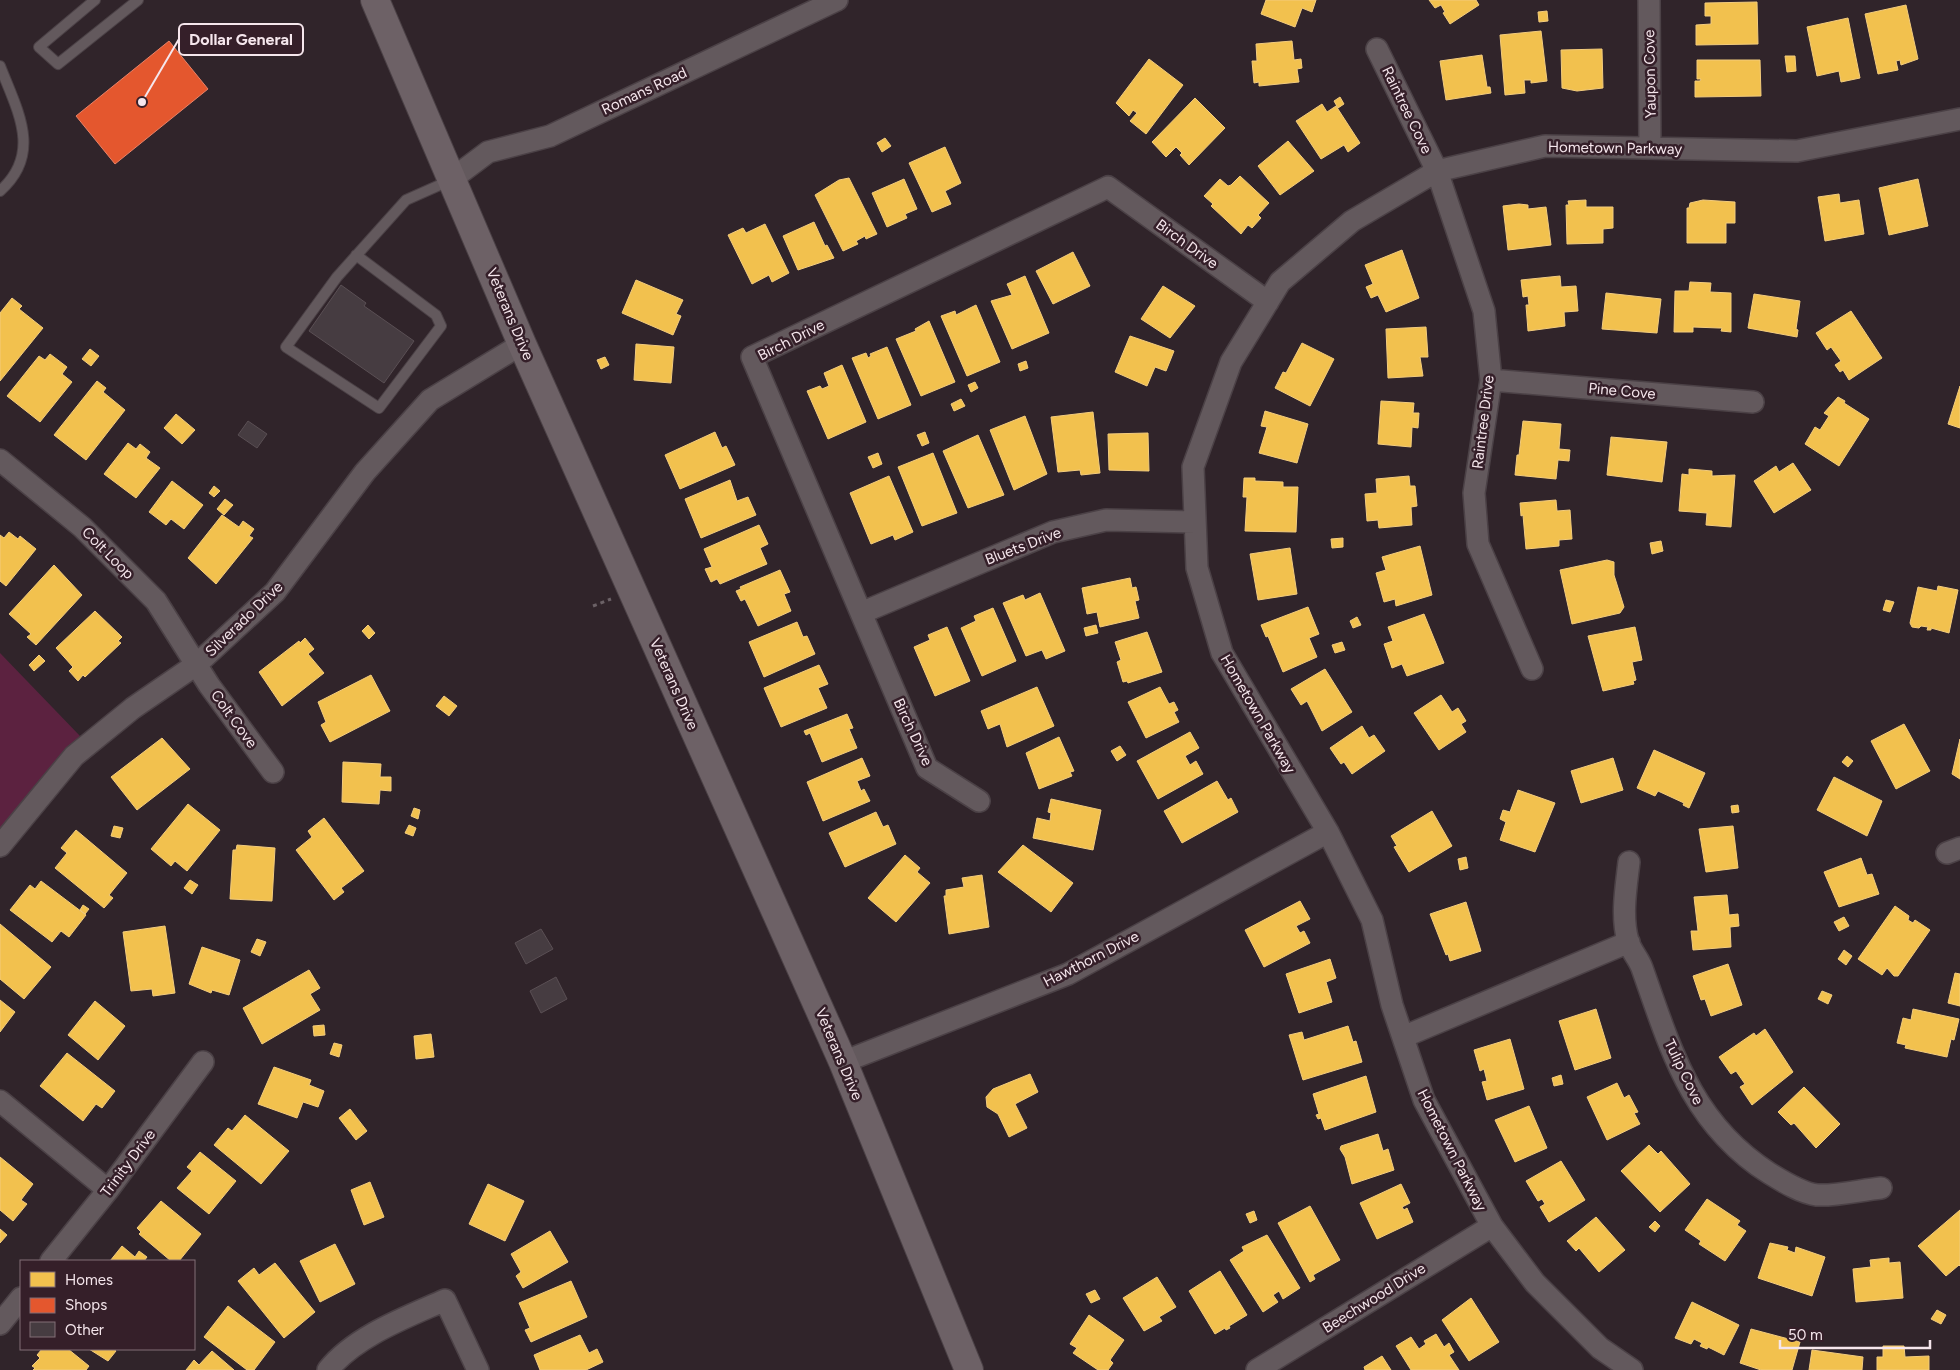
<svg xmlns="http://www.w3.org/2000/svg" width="1960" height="1370" font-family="Figtree,sans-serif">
<rect width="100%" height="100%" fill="#30242a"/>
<path fill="#5c2240" d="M0 653 80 736 0 833Z"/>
<path fill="#f2c14e" stroke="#f3cc7d" d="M1266 0H1316L1312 12 1302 8 1295 27 1261 14Z
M1429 0H1476L1479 5 1450 24 1443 13 1445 12 1441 5 1435 8Z
M1757 2 1758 44 1696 45V25L1711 24V16H1705V3Z
M1906 5 1918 59 1901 65 1900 60 1896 61 1898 70 1878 74 1865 14Z
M1547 11 1548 21 1539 22 1538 12Z
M1848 18 1860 78 1841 82 1839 71 1817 76 1807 27Z
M1541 31 1547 81 1531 83V80H1524L1525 93 1505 95 1500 35Z
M1292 41 1294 60 1301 59 1302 68 1297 69 1299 82 1259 86V82L1254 83 1252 61H1257L1256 44Z
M1602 49 1603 88 1577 91 1562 88 1561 50Z
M1482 55 1487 87H1490L1491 93 1446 100 1440 61Z
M1785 56H1795L1796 71 1787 72Z
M1149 59 1183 85 1146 134 1130 121 1137 113 1133 110 1129 116 1116 103Z
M1697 60H1760L1761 96 1695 97V81H1700L1701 79H1697Z
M1340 97 1344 104 1338 108 1334 101Z
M1195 98 1225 128 1189 165 1180 155 1182 153 1176 147 1166 157 1152 142Z
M1322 104 1327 112 1336 106 1360 143 1348 152 1344 145 1321 159 1296 121Z
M885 138 891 146 882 152 877 143Z
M1288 141 1314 171 1280 195 1258 166Z
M945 147 961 183 945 191 951 204 932 212 909 163Z
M1240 176 1269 203 1258 215 1261 218 1252 228 1248 225 1241 234 1211 206 1213 204 1204 196 1220 179 1228 186 1231 185Z
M849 178 877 234 866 239 865 236 856 241 858 244 843 251 815 195 839 180Z
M904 179 917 209 905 214 907 218 887 227 872 193Z
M1918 179 1928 226 1889 235 1879 188Z
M1839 194 1840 203 1859 200 1864 234 1825 241 1818 197Z
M1586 200V207H1613V228L1603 229V243L1567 244 1566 205H1569L1568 201Z
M1703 200 1735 202V223H1726V243H1687V208H1689L1690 203Z
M1519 204 1528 205V209L1546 207 1551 245 1508 250 1503 206Z
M814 222 825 246 827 245 834 258 798 270 783 236Z
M765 224 789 273 772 282 769 275 752 284 728 235 743 228 746 233Z
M1402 250 1419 298 1386 312 1378 295 1371 298 1366 287 1373 284 1365 265Z
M1073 252 1090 286 1053 304 1036 271Z
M1025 276 1049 333 1012 349 991 301 1012 295 1007 284Z
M1560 276 1561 287 1576 286 1578 311 1564 312 1565 326 1528 331 1526 305H1529L1528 296 1523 297 1521 280Z
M636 280 683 300 676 314 681 316 673 335 622 313Z
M1690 282 1711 283 1710 292 1731 293V332L1721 331 1722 328H1719L1693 327V332H1674L1675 291H1689Z
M1163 286 1195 306 1170 338 1141 319Z
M1606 293 1661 299 1657 333 1602 329Z
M1754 294 1800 301 1796 329 1798 330 1797 337 1748 328Z
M12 298 22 306 19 309 43 328 0 381V313Z
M976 305 1000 362 967 376 941 316 955 311 956 315Z
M1851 311 1882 358 1849 380 1843 370 1840 372 1835 365 1841 361 1831 347 1827 350 1816 333Z
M929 321 955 382 921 396 896 339 916 331 915 329Z
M1426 327 1428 357H1420L1423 376 1388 378 1386 329Z
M1130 336 1174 351 1166 371 1155 367 1147 386 1115 372Z
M1302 343 1334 359 1310 406 1275 388 1283 372 1286 373Z
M636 344 674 347 671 383 634 380Z
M887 347 911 405 878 419 852 358 866 353 868 358 871 356 870 354Z
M90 349 99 356 91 366 82 359Z
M50 354 67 367 62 374 72 382 40 422 7 396 39 356 45 360Z
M605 357 609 365 601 369 597 360Z
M1026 361 1028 368 1020 371 1018 364Z
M842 365 866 422 828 439 807 391 820 386 822 389 829 386 824 373Z
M97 381 106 388 103 392 125 410 86 460 54 435Z
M975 382 978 388 971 392 968 385Z
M1960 386V428L1948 424Z
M1838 397 1845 401 1844 403 1869 419 1839 466 1805 444 1815 427 1820 430 1829 416 1824 413Z
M961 399 965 406 954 411 951 404Z
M1381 401 1414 403 1413 413H1419L1418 428 1412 427 1411 447 1378 444Z
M1265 411 1308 424 1297 463 1259 453 1267 427 1261 426Z
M1093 412 1100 473 1081 475 1080 470 1058 472 1051 417Z
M176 414 195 430 182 444 164 428Z
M1025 416 1047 474 1014 490 990 430Z
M1523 421 1561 424 1559 449 1570 450 1569 461 1558 460 1556 479 1515 475 1517 455H1519Z
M715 432 722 448 726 446 735 465 680 489 665 455Z
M925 432 929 443 922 446 917 435Z
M1148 433 1149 471 1109 470 1108 434Z
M978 435 1004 495 968 508 943 451Z
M1611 437 1667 442 1662 482 1607 475Z
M128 443 136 449 140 444 150 452 146 458 160 468 136 498 104 474Z
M878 453 882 464 873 468 868 457Z
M933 453 957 513 922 526 898 467Z
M1793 463 1811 490 1774 513 1754 481 1776 466 1779 472Z
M1689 469 1712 471V476L1735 475 1731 527 1706 525 1707 513 1679 511 1682 474 1689 475Z
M889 476 913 532 895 540 893 535 871 544 850 493Z
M1409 476 1410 486H1415L1417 506 1411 507 1412 525 1379 528 1378 520 1367 521 1365 494 1377 493 1376 479Z
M1244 478H1255V481L1283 482V487H1298L1296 532 1245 531 1247 497H1243Z
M730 480 737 501 748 497 756 515 701 538 685 499Z
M172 481 203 505 184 529 171 519 166 525 149 512Z
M214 486 220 491 214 497 209 493Z
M225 499 233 505 224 515 217 509Z
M1556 500 1557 511 1570 510 1572 539 1559 540V546L1526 549 1523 515 1521 516 1520 503Z
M222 515 239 527 243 521 254 529 249 536 253 538 216 584 188 558Z
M759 525 768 544 760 548 767 564 720 584 717 579 711 582 705 569 712 567 704 549Z
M9 532 18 539 20 536 36 549 6 586 0 581V535L4 538Z
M1343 538V547L1332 548 1331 539Z
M1661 541 1663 551 1652 554 1650 543Z
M1420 546 1432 595 1396 606 1395 599 1384 602 1376 573 1386 570 1382 557Z
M1290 548 1297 594 1258 600 1250 554Z
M1607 560 1614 562V575L1624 607 1620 613 1572 624 1560 570Z
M54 565 82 595 36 645 27 637 31 634 9 614Z
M780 570 790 592 784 594 791 611 758 626 745 599 741 601 736 591 741 589 740 587Z
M1130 578 1132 588 1136 587 1137 591 1139 600 1135 601 1139 618 1100 627 1097 612 1087 614 1082 588Z
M1938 586 1958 590 1949 633 1931 628V630H1927L1928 627 1921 626 1919 628 1912 627 1910 623 1918 587 1937 591Z
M1040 593 1065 651 1046 659 1042 650 1026 656 1003 603 1023 595 1025 600Z
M1886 600 1894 602 1890 612 1883 610Z
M1308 607 1319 634 1309 638 1317 657 1283 672 1268 636 1266 637 1261 625Z
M993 608 1016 661 982 676 961 628 976 621 974 616Z
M95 611 122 637 118 641 121 643 85 677 83 675 78 681 69 671 73 667 56 648Z
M1424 614 1444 663 1407 676 1402 664 1392 668 1384 644 1393 641 1388 627Z
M1357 617 1361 625 1353 628 1350 621Z
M797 622 803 637 807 636 815 654 764 677 749 642Z
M368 625 375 633 369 639 362 631Z
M1096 625 1098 633 1086 636 1084 628Z
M947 627 970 681 935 696 914 647 930 640 928 635Z
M1635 627 1642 660 1632 662 1636 680 1633 681 1634 684 1603 691 1588 636Z
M1147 632 1162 672 1128 683 1127 681 1123 682 1117 662 1121 660 1115 642Z
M305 638 314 649 308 654 324 673 282 706 259 672 299 641 300 643Z
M1342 642 1345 650 1335 653 1332 645Z
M39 655 45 661 34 671 29 665Z
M819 665 828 684 818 688 827 708 781 727 764 688Z
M1325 669 1352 712 1322 731 1307 701 1301 705 1291 689Z
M371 675 390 711 330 742 321 725 326 722 318 702Z
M1037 687 1054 726 1007 747 1000 724 988 729 981 711Z
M1160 687 1169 704 1174 702 1178 710 1174 712 1179 722 1146 738 1128 702Z
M1441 695 1452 712 1458 708 1466 721 1461 724 1466 732 1439 750 1414 713Z
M444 696 457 706 449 716 436 706Z
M847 714 853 728 849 729 857 748 822 762 810 733 806 735 804 731Z
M1904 724 1930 771 1896 789 1871 741Z
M1362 726 1369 738 1374 735 1385 751 1352 774 1344 762 1341 764 1330 748Z
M1190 732 1199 748 1185 756 1190 765 1196 761 1203 774 1158 799 1137 761Z
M1059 737 1074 771 1070 772 1072 776 1039 789 1026 753Z
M162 738 190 769 137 810 111 777Z
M1960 739V779L1952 774Z
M1120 746 1126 755 1117 761 1111 751Z
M1654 750 1705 773 1689 808 1683 805 1684 803 1658 791 1655 796 1637 788Z
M1847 756 1853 761 1848 767 1842 762Z
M862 758 870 776 857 781 861 791 864 789 870 801 823 821 807 782Z
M1613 758 1623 790 1581 803 1571 771Z
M343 762 381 764 380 777H391V791L380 790 379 804 342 802Z
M1834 777 1882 801 1867 836 1817 810Z
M1217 781 1228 800 1231 798 1238 812 1182 843 1164 811Z
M1518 790 1555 803 1535 852 1500 840 1506 822 1500 819 1503 810 1510 812Z
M1051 799 1101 810 1093 850 1033 838 1037 818 1050 821 1051 813 1048 812Z
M188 804 220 830 187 871 175 861 171 866 151 849Z
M1738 805 1739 812 1732 813 1731 806Z
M414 808 420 810 418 819 411 816Z
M1432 811 1452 846 1409 872 1394 847 1397 846 1391 836Z
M876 812 883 827 888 825 896 844 845 867 829 833Z
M324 818 364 871 341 888 344 892 334 900 296 850 312 837 308 831Z
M409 825 416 828 413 836 405 833Z
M114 826 123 828 120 838 111 836Z
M1733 826 1738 868 1706 872 1699 829Z
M76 830 127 873 109 895 113 898 104 908 55 868 67 853 61 848Z
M237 845 275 848 272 901 230 899 233 850H236Z
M1023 845 1073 883 1051 912 998 872Z
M905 855 920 868 917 872 930 883 896 922 868 898Z
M1466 857 1468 868 1460 870 1458 859Z
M1861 858 1867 875 1872 874 1879 894 1839 907 1824 872Z
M982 875 989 927 949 934 944 896H946V890L964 887 962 878Z
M190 880 198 885 192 894 184 888Z
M41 881 86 915 69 937 61 931 52 942 10 910 30 885 35 889Z
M1727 895 1729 915 1738 914 1739 926 1730 927 1731 947 1693 950 1691 931H1698L1694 897Z
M1300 901 1310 919 1296 926 1300 933 1304 931 1310 943 1264 967 1245 930Z
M1466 902 1481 951 1450 961 1448 954 1446 955 1430 914Z
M83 905 89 909 85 914 80 910Z
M1895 906 1909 916 1908 920 1913 923 1915 920 1930 930 1898 976H1894L1887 968 1882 975 1858 959Z
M1844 917 1849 926 1839 931 1834 922Z
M0 924 51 967 24 999 0 979Z
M165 926 175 993 153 996 152 989 131 991 123 932Z
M257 939 266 942 260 956 251 952Z
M202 947 240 960 229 995 212 990 211 993 189 984Z
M1844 950 1852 956 1846 965 1838 959Z
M1330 959 1336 978 1326 982 1332 1002 1299 1013 1286 974Z
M1728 964 1742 1005 1711 1016 1705 999 1701 1000 1693 976Z
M309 970 320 988 310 994 320 1010 262 1044 243 1008Z
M1955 973 1960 974V1006L1948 1003Z
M1822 991 1832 995 1828 1004 1818 999Z
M0 1000 15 1012 0 1032Z
M95 1001 125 1026 98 1060 68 1035Z
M1596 1009 1611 1058 1575 1070 1559 1021Z
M1913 1009 1959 1019 1954 1040 1951 1039 1947 1057 1905 1048 1906 1045 1897 1043 1903 1018 1911 1020Z
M324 1025 325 1035 314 1036 313 1026Z
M1348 1026 1353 1042 1356 1041 1362 1062 1303 1080 1289 1035 1302 1032 1304 1040Z
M1765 1029 1793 1072 1752 1105 1740 1087 1745 1084 1736 1071 1731 1074 1719 1057 1754 1033 1756 1036Z
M431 1034 434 1057 416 1059 414 1036Z
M1510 1039 1524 1089 1487 1100 1482 1082 1487 1081 1484 1069 1480 1071 1474 1050Z
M334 1043 342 1045 339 1057 330 1054Z
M67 1053 115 1091 102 1108 96 1104 83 1121 40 1086Z
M274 1067 311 1080 309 1085 324 1091 318 1107 303 1102 297 1118 258 1104Z
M1030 1074 1038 1092 1015 1104 1027 1128 1009 1137 998 1114 987 1107 986 1097 993 1089Z
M1561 1075 1563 1084 1554 1086 1552 1078Z
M1366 1076 1376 1112 1325 1130 1321 1118 1318 1119 1316 1115 1319 1114 1313 1094Z
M1617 1083 1624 1098 1629 1095 1638 1112 1634 1113 1640 1124 1607 1140 1587 1097Z
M1804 1087 1840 1124 1816 1148 1794 1123 1791 1125 1778 1112Z
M1529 1106 1547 1148 1515 1162 1495 1120Z
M350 1109 367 1131 356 1140 339 1118Z
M245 1115 289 1151 261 1184 214 1145 228 1128 232 1131Z
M1378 1134 1383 1151 1388 1149 1394 1170 1352 1184 1345 1157 1340 1149 1341 1146Z
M1649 1145 1658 1154 1661 1151 1690 1184 1660 1212 1621 1171Z
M200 1152 236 1181 209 1214 177 1188 192 1171 187 1167Z
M0 1157 33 1184 21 1200 27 1204 13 1221 0 1210Z
M1561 1161 1585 1200 1549 1222 1540 1207 1545 1204 1542 1199 1538 1201 1526 1181Z
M370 1182 384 1217 364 1225 351 1190Z
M488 1184 524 1201 505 1241 469 1224Z
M1401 1184 1410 1203 1402 1207 1404 1210 1407 1208 1413 1222 1377 1239 1360 1203Z
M1707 1199 1740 1221 1737 1225 1746 1231 1725 1261 1699 1244 1701 1241 1685 1230Z
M161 1201 201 1234 179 1261H171L139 1234 141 1232 137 1228Z
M1310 1206 1340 1260 1313 1275 1315 1279 1310 1282 1278 1223Z
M1960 1210V1266L1959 1265 1946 1276 1918 1246Z
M1254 1211 1257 1220 1250 1223 1246 1214Z
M1596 1217 1625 1250 1599 1272 1579 1248 1576 1251 1567 1241Z
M1655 1221 1660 1226 1655 1232 1649 1227Z
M0 1229 7 1235 0 1243Z
M550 1231 568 1262 523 1288 516 1276 521 1272 511 1254Z
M1267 1235 1300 1288 1283 1299 1279 1291 1273 1295 1278 1302 1263 1312 1230 1260 1244 1251 1242 1247Z
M1770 1243 1788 1247 1787 1250 1795 1253 1796 1247 1825 1257 1812 1296 1758 1278Z
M335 1244 355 1284 320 1302 300 1261Z
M122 1246 135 1257 139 1251 147 1257 144 1261H110Z
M1889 1258V1263L1900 1262 1903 1298 1856 1302 1853 1269 1871 1267 1870 1260Z
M275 1263 315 1312 284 1338 238 1281 254 1268 259 1275Z
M1220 1271 1247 1315 1229 1326 1230 1328 1226 1330 1225 1328 1215 1334 1189 1291Z
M1157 1277 1176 1307 1159 1317 1162 1321 1144 1331 1123 1298Z
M571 1281 587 1317 531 1342 525 1330 530 1328 519 1303Z
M1095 1290 1100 1299 1091 1303 1086 1294Z
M1471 1298 1499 1342 1469 1361 1442 1320Z
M1692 1302 1739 1325 1724 1355 1708 1347 1707 1349 1700 1346 1702 1343 1694 1339 1691 1344 1675 1338Z
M228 1306 275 1342 254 1370H247L204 1337Z
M1937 1310 1946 1315 1941 1324 1931 1319Z
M1089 1315 1124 1340 1110 1360 1113 1363 1108 1370H1098L1073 1353 1077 1348 1070 1344Z
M1751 1329 1800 1342 1792 1370H1761L1740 1363Z
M1436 1334 1444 1347 1449 1343 1454 1352 1449 1355 1459 1370H1411L1396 1346 1411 1337 1419 1349 1426 1344 1424 1341Z
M580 1335 589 1353 597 1349 603 1362 586 1370H540L534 1355Z
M1883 1346H1904L1905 1357 1929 1356V1370H1877V1357H1883Z
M42 1349H68L89 1366 86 1370H33L35 1368 32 1366 40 1358 37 1355Z
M89 1349H113L116 1351 108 1361Z
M1812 1350 1863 1357 1862 1370H1809Z
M212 1351 234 1370H186L194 1360 199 1365Z
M1382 1356 1391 1370H1365L1364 1367Z"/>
<path fill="#e4572e" stroke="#e98267" d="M169 41 208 89 115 164 76 116Z"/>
<path fill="#463c41" stroke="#5a4f54" d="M341 285 366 303 364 306 414 341 384 383 309 331Z
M248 421 267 434 257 448 238 435Z
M541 929 553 949 526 964 515 943Z
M556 977 567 999 541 1013 530 991Z"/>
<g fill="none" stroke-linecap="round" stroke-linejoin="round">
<g stroke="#4b4146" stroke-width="12">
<path id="lane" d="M95 0 39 47 58 64 138 0
M0 66C17 110 43 153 0 191
M356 255 436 315 441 326 379 408 286 347 337 277 406 200 451 180"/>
</g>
<g stroke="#4b4146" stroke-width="24">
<path id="street" d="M1649 0 1650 148
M1377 49 1437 171 1484 311 1491 380 1474 493 1478 544 1532 669
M452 179 488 152 550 136 837 0
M1491 380 1753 402
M0 460 82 527 156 601 209 685 273 772
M861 613 1053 532 1106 520 1195 522
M979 801 927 768 752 357 1108 187 1268 302
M0 846 74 756 133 708 197 664 275 592 365 472 430 400 522 344
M1947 853 1960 848
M1629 862C1626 888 1621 916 1628 941 1631 951 1639 959 1642 968 1671 1050 1691 1123 1769 1173 1782 1181 1801 1193 1817 1195 1837 1196 1861 1190 1881 1188
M1403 1037 1629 942
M843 1062 1068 974 1328 832
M0 1101 108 1190
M51 1261 108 1190 203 1062
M0 1324 21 1298
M328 1370C355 1336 407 1317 445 1300L478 1370
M1257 1370 1492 1226
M1632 1370 1600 1348 1535 1283 1492 1226 1424 1100 1392 1005 1372 920 1328 832 1222 653 1197 568 1193 467 1231 362 1280 282 1352 221 1437 171 1545 146 1797 151 1960 119"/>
</g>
<g stroke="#4b4146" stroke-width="30">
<path id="secondary" d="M375 0 522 344 843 1062 969 1370"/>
</g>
<path stroke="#6b6166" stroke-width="3" stroke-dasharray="4 4" stroke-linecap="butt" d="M593 606 611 599"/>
<use href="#lane" stroke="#63595d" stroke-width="10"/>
<use href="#street" stroke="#63595d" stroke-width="21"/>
<use href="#secondary" stroke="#6d6166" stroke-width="28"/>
</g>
<g text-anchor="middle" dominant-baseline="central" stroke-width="5" stroke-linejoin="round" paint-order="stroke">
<g font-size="15" fill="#f5e6ec" stroke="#351f29">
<text transform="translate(1650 74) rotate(-91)">Yaupon Cove</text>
<text transform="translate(644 91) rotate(-25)">Romans Road</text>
<text transform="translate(1407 110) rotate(64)">Raintree Cove</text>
<text transform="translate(1615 148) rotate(1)">Hometown Parkway</text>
<text transform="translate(1187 244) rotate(36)">Birch Drive</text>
<text transform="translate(510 314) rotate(67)">Veterans Drive</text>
<text transform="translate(791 340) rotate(-27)">Birch Drive</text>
<text transform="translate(1622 391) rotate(5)">Pine Cove</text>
<text transform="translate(1483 422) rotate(-83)">Raintree Drive</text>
<text transform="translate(1023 546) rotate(-21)">Bluets Drive</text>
<text transform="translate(108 553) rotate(45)">Colt Loop</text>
<text transform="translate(244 619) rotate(-44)">Silverado Drive</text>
<text transform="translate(674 684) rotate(66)">Veterans Drive</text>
<text transform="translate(1258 714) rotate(60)">Hometown Parkway</text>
<text transform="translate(234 719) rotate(54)">Colt Cove</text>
<text transform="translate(913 732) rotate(65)">Birch Drive</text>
<text transform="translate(1091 959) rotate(-27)">Hawthorn Drive</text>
<text transform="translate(839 1054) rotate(67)">Veterans Drive</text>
<text transform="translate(1684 1072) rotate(64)">Tulip Cove</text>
<text transform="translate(1452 1150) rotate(63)">Hometown Parkway</text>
<text transform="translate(128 1163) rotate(-53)">Trinity Drive</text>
<text transform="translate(1374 1298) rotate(-32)">Beechwood Drive</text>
</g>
</g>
<path fill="none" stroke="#f5e6ec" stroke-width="2" d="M142 102L179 39"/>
<circle fill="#f5e6ec" stroke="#351f29" stroke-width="2" cx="142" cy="102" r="5"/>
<rect fill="#351f29" stroke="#f5e6ec" stroke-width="2" x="179" y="24" width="124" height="31" rx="5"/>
<g font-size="16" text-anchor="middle" font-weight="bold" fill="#f5e6ec">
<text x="241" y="45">Dollar General</text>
</g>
<rect x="20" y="1260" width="175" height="90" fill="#351f29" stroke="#826f77"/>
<rect x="30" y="1272" width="25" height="15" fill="#f2c14e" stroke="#826f77"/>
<text x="65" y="1285" font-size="15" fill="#f5e6ec">Homes</text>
<rect x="30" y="1298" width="25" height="15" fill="#e4572e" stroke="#826f77"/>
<text x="65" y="1310" font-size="15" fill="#f5e6ec">Shops</text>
<rect x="30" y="1322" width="25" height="15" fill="#463c41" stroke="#826f77"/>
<text x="65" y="1335" font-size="15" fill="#f5e6ec">Other</text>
<path d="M1780 1340v8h150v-8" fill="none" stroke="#f5e6ec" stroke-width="2.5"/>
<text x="1788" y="1340" font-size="15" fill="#f5e6ec" stroke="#351f29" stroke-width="4" paint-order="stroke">50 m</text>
</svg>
